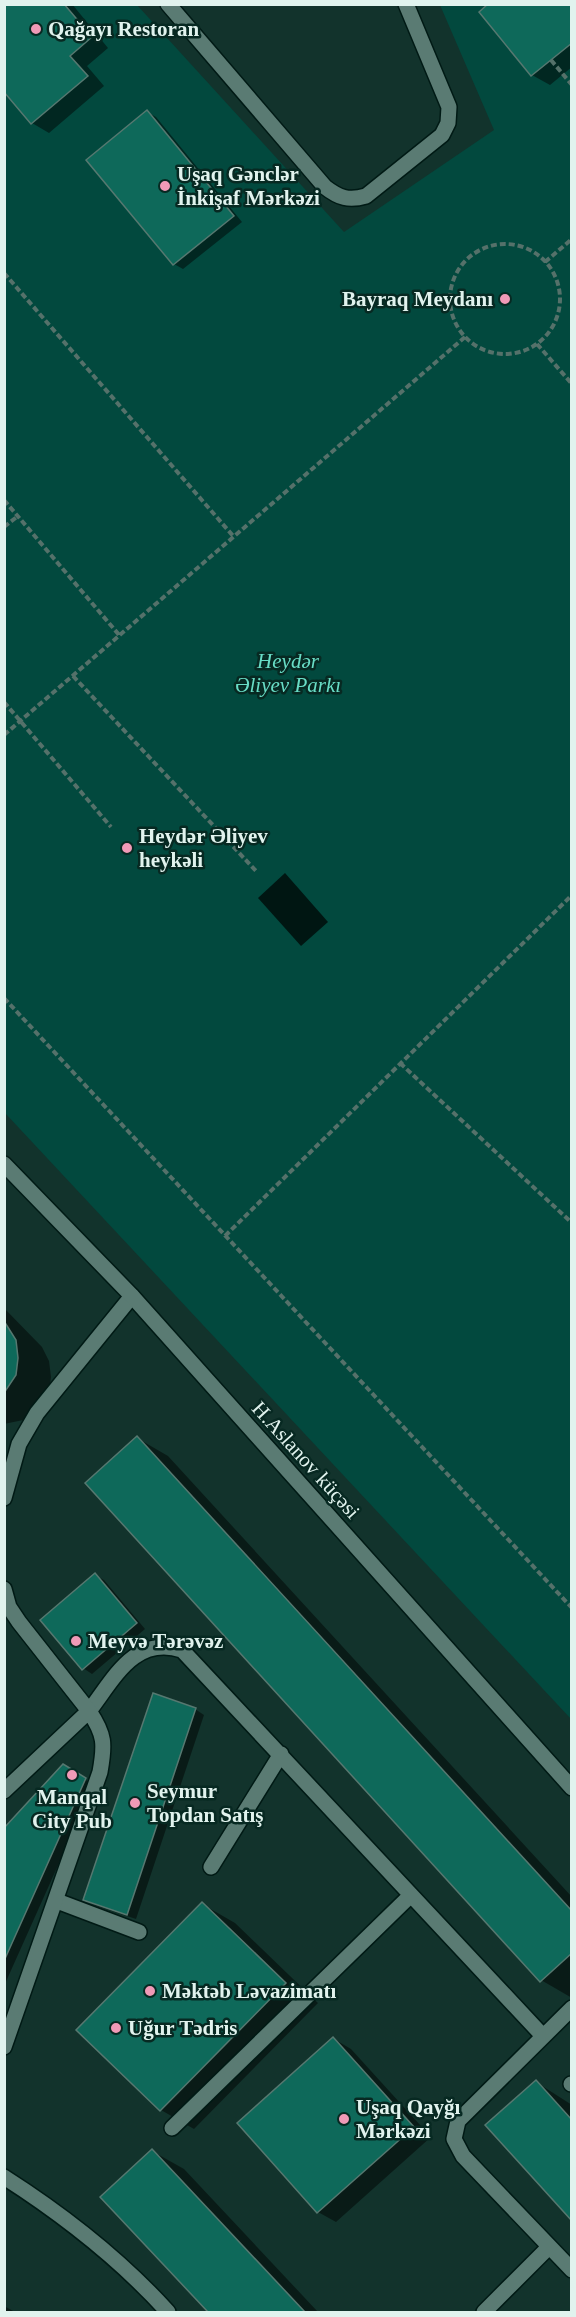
<svg xmlns="http://www.w3.org/2000/svg" width="576" height="2317" font-family="'Times New Roman',serif">
<rect width="100%" height="100%" fill="#12332c"/>
<path fill="#02493e" d="M5 5H137L344 232 494 130 440 5H571V1719L5 1113Z"/>
<path fill="#001612" d="M285 873 328 922 301 946 258 898Z"/>
<path fill="#0007" d="M4 4H72L108 48 87 66 104 86 49 133 32 123Z
M572 4V67L550 85 532 75Z
M147 112 156 117 242 222 183 269 174 264 89 160Z
M4 1308 42 1347 49 1361 51 1377 49 1394 28 1419 4 1424Z
M137 1438 168 1456 572 1897V1998L541 1980Z
M95 1575 104 1580 145 1629 92 1674 83 1668Z
M195 1709 204 1715 136 1919 94 1905 85 1900Z
M63 1766 94 1785 4 1986V1830Z
M202 1904 235 1923 318 2003 194 2129 161 2110Z
M334 2039 351 2049 431 2137 336 2222 318 2212 239 2123Z
M536 2082 572 2105V2219Z
M152 2151 184 2169 318 2312H210L102 2197Z
M4 2306 15 2312H4Z"/>
<path fill="#0e695a" stroke="#567870" stroke-width="1.5" d="M4 4H64L92 37 70 56 88 76 31 124 4 92Z
M488 4H572V43L531 76 479 12Z
M147 110 234 216 173 265 86 160Z
M4 1321 16 1340 18 1358 16 1375 4 1393Z
M137 1436 572 1911V1953L540 1982 85 1483Z
M95 1573 137 1623 82 1670 40 1620Z
M153 1693 196 1708 127 1915 83 1900Z
M63 1764 86 1778 4 1961V1828Z
M202 1902 286 1983 160 2111 76 2030Z
M333 2037 414 2127 317 2213 237 2123Z
M536 2080 572 2120V2221L485 2125Z
M152 2149 305 2312H208L100 2197Z"/>
<g fill="none" stroke-linecap="round" stroke-linejoin="round">
<g stroke="#001a15" stroke-width="18">
<path id="lane" d="M89 1711C114 1679 134 1635 182 1650L543 2036
M211 1867 281 1754
M57 1901 139 1932
M572 2008 458 2121 454 2139 463 2156 572 2270
M571 2084H572
M172 2128 411 1895
M4 2177C65 2216 120 2259 168 2312
M484 2312 549 2247"/>
</g>
<g stroke="#001a15" stroke-width="18">
<path id="street" d="M168 4 325 187C339 198 349 201 366 196L442 135 448 123 449 107 406 4
M4 1498 19 1444 37 1413 132 1296
M4 1589 9 1607 19 1622 89 1711 4 1791
M4 2047 100 1772C105 1744 105 1735 89 1711"/>
</g>
<g stroke="#001a15" stroke-width="18">
<path id="secondary" d="M4 1164 132 1296 572 1788"/>
</g>
<path stroke="#55716a" stroke-width="4" stroke-dasharray="6 3" stroke-linecap="butt" d="M551 60 572 85
M450 299a55 55 0 1 1 110 0a55 55 0 1 1-110 0Z
M545 262 572 239
M4 273 234 537
M537 344 572 384
M4 500 120 636
M4 527 18 516
M73 676 257 872
M4 702 111 827
M4 735 465 337
M4 998 572 1608
M400 1063 572 1223
M225 1236 572 895"/>
<use href="#lane" stroke="#5a7b73" stroke-width="15"/>
<use href="#street" stroke="#5a7b73" stroke-width="15"/>
<use href="#secondary" stroke="#5a7b73" stroke-width="15"/>
</g>
<g fill="#f09ab7" stroke="#072922" stroke-width="2">
<circle cx="36" cy="29" r="6"/>
<circle cx="165" cy="186" r="6"/>
<circle cx="505" cy="299" r="6"/>
<circle cx="127" cy="848" r="6"/>
<circle cx="76" cy="1641" r="6"/>
<circle cx="72" cy="1775" r="6"/>
<circle cx="135" cy="1803" r="6"/>
<circle cx="150" cy="1991" r="6"/>
<circle cx="116" cy="2028" r="6"/>
<circle cx="344" cy="2119" r="6"/>
</g>
<g text-anchor="middle" dominant-baseline="central" stroke-width="5" stroke-linejoin="round" paint-order="stroke">
<g font-size="21" font-weight="bold" fill="#e1f3ee" stroke="#072922" text-anchor="start">
<text x="48" y="29">Qağayı Restoran</text>
<text x="177" y="174">Uşaq Gənclər<tspan x="177" dy="24">İnkişaf Mərkəzi</tspan></text>
<text x="493" y="299" text-anchor="end">Bayraq Meydanı</text>
<text x="139" y="836">Heydər Əliyev<tspan x="139" dy="24">heykəli</tspan></text>
<text x="88" y="1641">Meyvə Tərəvəz</text>
<text x="147" y="1791">Seymur<tspan x="147" dy="24">Topdan Satış</tspan></text>
<text x="72" y="1797" text-anchor="middle">Manqal<tspan x="72" dy="24">City Pub</tspan></text>
<text x="162" y="1991">Məktəb Ləvazimatı</text>
<text x="128" y="2028">Uğur Tədris</text>
<text x="356" y="2107">Uşaq Qayğı<tspan x="356" dy="24">Mərkəzi</tspan></text>
</g>
<g font-size="21" font-style="italic" fill="#68ddc6" stroke="#072922">
<text x="288" y="661">Heydər<tspan x="288" dy="24">Əliyev Parkı</tspan></text>
</g>
<g font-size="21" fill="#e1f3ee" stroke="#072922">
<text transform="translate(306 1460) rotate(48)">H.Aslanov küçəsi</text>
</g>
</g>
<rect width="576" height="2317" fill="none" stroke="#e1f3ee" stroke-width="12"/>
</svg>
